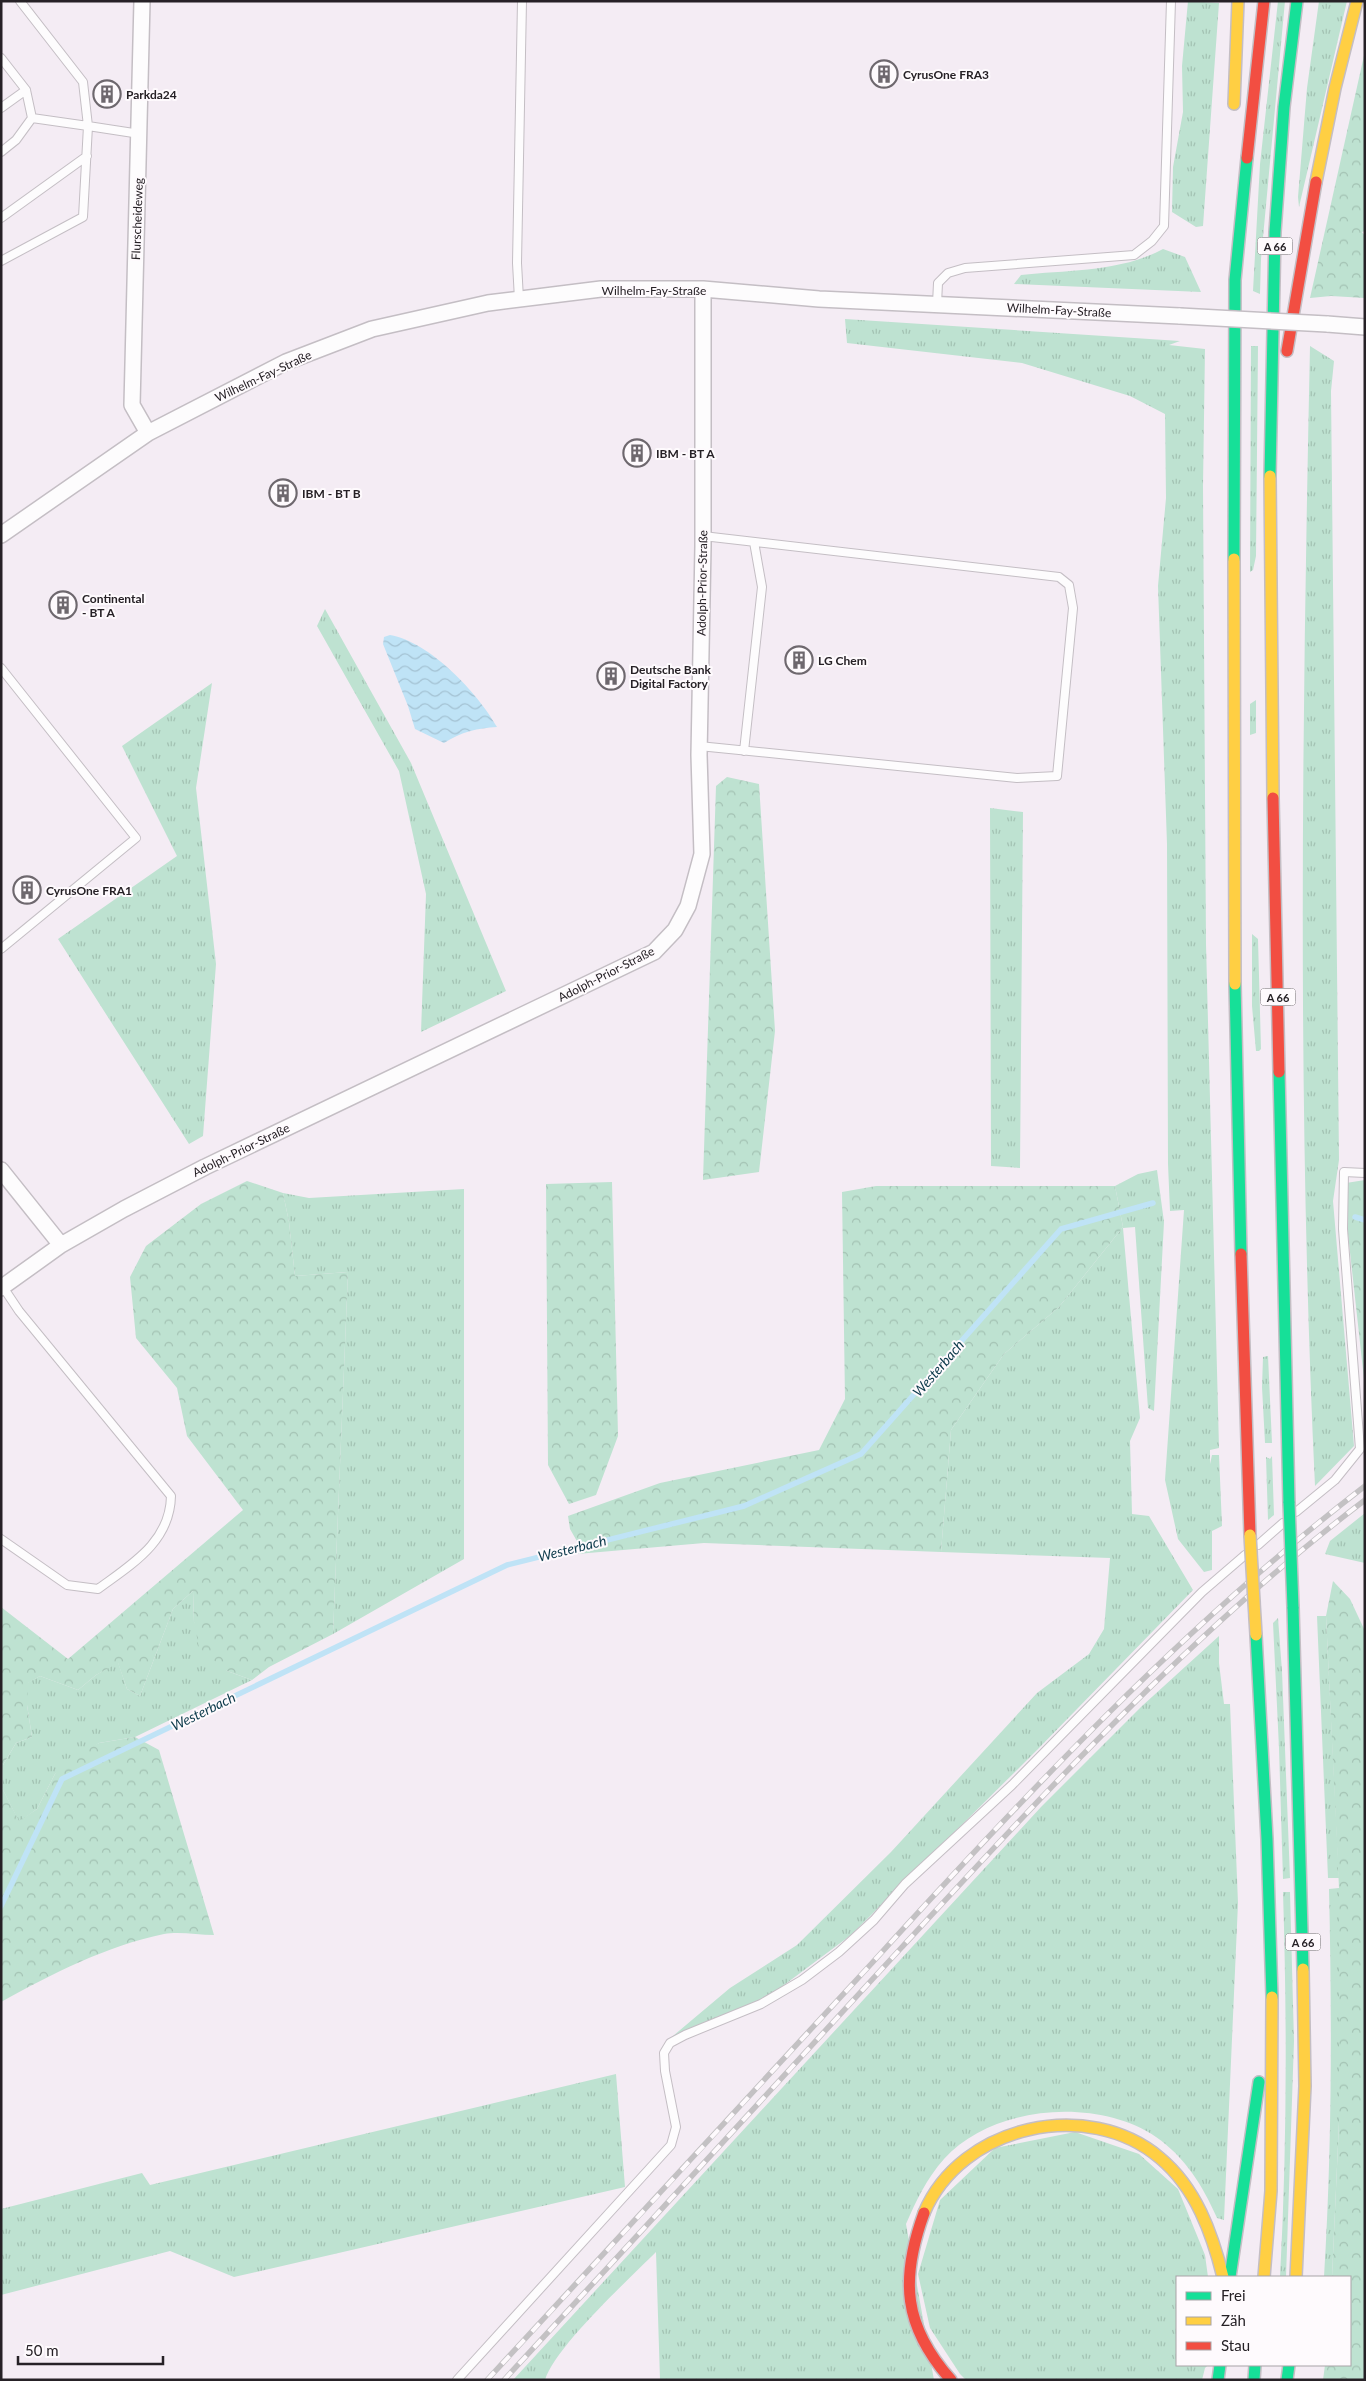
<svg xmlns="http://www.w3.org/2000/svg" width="1366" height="2381" font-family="Lato,sans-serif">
<defs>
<pattern id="grass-tufts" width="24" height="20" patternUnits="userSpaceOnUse" patternTransform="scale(1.25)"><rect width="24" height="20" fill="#bee2d1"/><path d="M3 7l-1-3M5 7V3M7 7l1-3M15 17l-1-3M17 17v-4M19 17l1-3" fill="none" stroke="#a3c2b3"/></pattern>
<pattern id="forest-crowns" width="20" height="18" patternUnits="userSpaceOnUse" patternTransform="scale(1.25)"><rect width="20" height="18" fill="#bee2d1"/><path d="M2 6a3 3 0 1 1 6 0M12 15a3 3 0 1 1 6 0" fill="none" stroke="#a3c2b3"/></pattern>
<pattern id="water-waves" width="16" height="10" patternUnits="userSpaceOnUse" patternTransform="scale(1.25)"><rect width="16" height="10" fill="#bfe3f6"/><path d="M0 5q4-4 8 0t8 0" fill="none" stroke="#a4c2d3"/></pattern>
</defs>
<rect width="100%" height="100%" fill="#f4ecf4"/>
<path fill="url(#grass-tufts)" d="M1188 1 1219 3 1203 226 1196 227 1172 212 1173 167 1183 112 1182 66Z
M1278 1H1285L1261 259 1260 294 1253 291 1260 164Z
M1319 1H1347L1299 207 1298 197 1307 88Z
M1163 249 1185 257 1201 292 1014 284 1021 275C1067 270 1121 272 1163 249Z
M845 319 1180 341 1169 345 1205 349 1203 486 1206 944 1219 1448 1210 1450V1464L1212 1455H1219L1222 1526 1212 1531V1570L1204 1572 1178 1539 1165 1480 1184 1210 1170 1211 1168 1164 1167 844 1158 586 1166 498 1165 414 1130 396 1022 363 847 343Z
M1251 346H1258L1256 556 1253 570 1250 572Z
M1310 346 1334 361 1331 391 1339 1160 1333 1201 1354 1446 1315 1486C1297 1106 1302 726 1310 346Z
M325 609 411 763 506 991 421 1032 426 894 399 771 317 626Z
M212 683 196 788 216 964 203 1136 189 1144 58 939 177 856 122 746Z
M1256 700V733L1250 735V704Z
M990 808 1023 812 1020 1168 991 1166Z
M1252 934 1258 939 1261 1049 1259 1051H1256L1252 1006Z
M1157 1170 1164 1222 1154 1411 1148 1408 1135 1227 1123 1228 1140 1418 1130 1441 1132 1514 1149 1516 1193 1590 1038 1749 851 1935 768 1997 667 2041 730 1988 797 1945 891 1852 1037 1693 1089 1654 1104 1629 1110 1558 941 1552 951 1430 1004 1354 1059 1307 1123 1227 1115 1186 1138 1174Z
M464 1189V1559L333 1634 348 1272 295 1276 289 1222 283 1193 309 1198Z
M1268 1356 1272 1443H1265L1262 1387 1263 1357Z
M1272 1456 1274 1515 1268 1520 1266 1457 1270 1459Z
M1365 1513V1563L1325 1554 1330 1541Z
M193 1591 194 1622 227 1671 252 1680 135 1737 99 1743 55 1774 37 1809 19 1822 2 1788 3 1765 16 1743 32 1737 27 1705V1683L40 1676 78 1690 96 1675 118 1662 127 1689 140 1696 173 1609Z
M1317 1616H1326L1339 1878H1328Z
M1278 1618 1282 1671 1290 1878 1283 1879 1279 1748 1273 1623Z
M1219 1636V1663L1224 1704H1230L1238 1903 1224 2220 1217 2218C1203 2186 1185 2157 1156 2137 1097 2097 993 2105 944 2159 927 2178 916 2201 906 2224L934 2380H660L656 2252C629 2279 555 2347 545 2380H513L1041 1807 1142 1706Z
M1339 1888V2122L1332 2277H1324C1332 2148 1332 2019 1329 1889Z
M1283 1892H1290L1294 2041 1286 2277H1280C1287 2149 1287 2021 1283 1892Z
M616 2074 625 2187 234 2277 170 2251 1 2295V2209L142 2173 150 2185Z
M1075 2132 1139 2154 1178 2189 1205 2255 1208 2277H1177V2365H1208L1205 2368 1202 2380H966L960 2374 930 2328 918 2274 940 2200 995 2148Z"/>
<path fill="url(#forest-crowns)" d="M1365 51V231L1362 232 1365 236V298L1331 296 1310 298Z
M727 777 759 784 775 1031 759 1172 703 1180 716 786Z
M1365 1180V1388L1344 1198 1346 1183Z
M247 1181 283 1193 289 1222 295 1276 348 1272 333 1634 269 1667 252 1680 227 1671 199 1648 194 1622 193 1591 173 1609 140 1696 127 1689 118 1663 96 1675 78 1690 40 1676 28 1683 27 1705 32 1737 16 1743 3 1765 2 1788 19 1821 37 1809 55 1774 68 1759 99 1743 135 1737 159 1750 214 1935C198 1935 179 1931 164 1934 106 1946 52 1974 1 2002V1607L68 1659 243 1510 187 1436 177 1388 136 1338 130 1277 146 1246 201 1204Z
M612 1182 618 1436 596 1495 569 1504 548 1465 546 1184Z
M876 1186H1115L1123 1227 1059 1307 1004 1354 951 1430 941 1552 704 1543 577 1554 582 1550 570 1529 568 1516 660 1483 819 1450 845 1399 842 1192Z
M1333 1581 1350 1599 1365 1631V2380H1323L1325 2365H1350V2277H1332L1339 2122V1888L1326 1616Z"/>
<path fill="url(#water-waves)" d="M390 635C430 642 478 693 497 727 478 728 461 732 444 743L415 729 408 706 383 644 384 637Z"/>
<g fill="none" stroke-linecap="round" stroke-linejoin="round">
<path stroke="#bfe3f6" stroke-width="5.5" d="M1355 1217 1365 1220
M1 1906 62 1779 507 1565 744 1506 861 1454 1061 1229 1153 1203"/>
<g stroke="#c4bec4" stroke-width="10">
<path id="lane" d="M1 58 26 90 32 118 88 126 83 82 20 1
M1 108 26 90
M1 152 16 140 32 118
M1 218 87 156
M1 261 83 217 88 126 140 134
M519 299 517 263 522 1
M937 304 938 283 948 273 965 268 1134 255 1152 241 1164 226 1171 1
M1 668 136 838 1 949
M699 746 1017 778 1057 776 1073 608 1069 585 1059 577 703 536
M744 751 762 587 754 542
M1296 1512 1335 1480 1360 1449 1343 1229 1344 1172 1365 1173
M1 1539 67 1585 98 1589C132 1564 170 1542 171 1496L19 1311 3 1287
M1258 1545 1283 1523
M457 2380 671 2145 676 2127 665 2071 664 2053 670 2043 685 2035 761 2004 802 1980 839 1952 874 1920 905 1884 1012 1785 1202 1592 1245 1555"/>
</g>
<g stroke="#c4bec4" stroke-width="18">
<path id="street" d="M142 1 132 405 148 433
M1327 324 1365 327
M1 535 148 433 286 362 372 329 488 303 601 289H703L819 299 1180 316
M1 1170 61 1245
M1 1288 61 1245 124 1209 205 1167 654 952 675 930 688 906 702 854 699 755 703 546V289"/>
</g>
<g stroke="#c4bec4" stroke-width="14">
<path id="fast" d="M1270 476 1275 232 1284 107 1297 1
M1234 559 1235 280 1247 158
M1235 984 1241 1254
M1279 1072 1289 1503
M1293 1607 1303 1969
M1256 1635 1267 1839 1272 1997
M1230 2277 1259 2082
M1218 2380 1220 2365
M1254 2380 1255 2365
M1287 2380 1289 2365"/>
</g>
<g stroke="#c4bec4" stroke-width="14">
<path id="slow" d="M1234 104 1238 1
M1316 182 1335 88 1357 1
M1270 476 1273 798
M1234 559 1235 984
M924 2213C961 2125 1088 2097 1160 2158 1196 2188 1212 2233 1223 2277
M1264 2277 1271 2191 1272 1997
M1296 2277 1305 2086 1303 1969"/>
</g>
<g stroke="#c4bec4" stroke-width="14">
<path id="jam" d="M1247 158 1264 1
M1287 351 1316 182
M1273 798 1279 1072
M1241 1254 1250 1535
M924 2213C900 2279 903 2326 951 2380"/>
</g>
<use href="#lane" stroke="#fdfcfd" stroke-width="8"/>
<use href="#street" stroke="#fdfcfd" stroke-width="15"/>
<use href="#fast" stroke="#16e098" stroke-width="11"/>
<use href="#slow" stroke="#ffcf43" stroke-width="11"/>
<use href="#jam" stroke="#f24e42" stroke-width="11"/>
<g stroke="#c3c1c3" stroke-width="5.5">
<path id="rail" d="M487 2380C616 2241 744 2102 872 1963 1026 1794 1183 1626 1365 1486
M504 2380C637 2236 770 2091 902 1947 1047 1790 1194 1630 1365 1500"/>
</g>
<use href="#rail" stroke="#fefafd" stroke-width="4" stroke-dasharray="11" stroke-linecap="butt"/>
<g stroke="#c4bec4" stroke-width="18" stroke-linecap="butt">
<path id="street-bridge" d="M1180 316 1327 324"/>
</g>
<g stroke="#c4bec4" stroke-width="14" stroke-linecap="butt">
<path id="fast-bridge" d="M1289 1503 1293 1607"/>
</g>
<g stroke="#c4bec4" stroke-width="14" stroke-linecap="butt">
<path id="slow-bridge" d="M1250 1535 1256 1635"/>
</g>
<use href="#street-bridge" stroke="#fdfcfd" stroke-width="15"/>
<use href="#fast-bridge" stroke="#16e098" stroke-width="11"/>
<use href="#slow-bridge" stroke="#ffcf43" stroke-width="11"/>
</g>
<defs>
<g id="building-ring" transform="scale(1.4375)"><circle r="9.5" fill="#fefafd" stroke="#6e686e" stroke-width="1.5"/><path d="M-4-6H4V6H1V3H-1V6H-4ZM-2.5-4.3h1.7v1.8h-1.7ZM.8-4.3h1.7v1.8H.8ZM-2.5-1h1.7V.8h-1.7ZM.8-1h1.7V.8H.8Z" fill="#6e686e"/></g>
</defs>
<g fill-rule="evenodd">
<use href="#building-ring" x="884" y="74"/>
<use href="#building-ring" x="107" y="94"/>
<use href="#building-ring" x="637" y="453"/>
<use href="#building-ring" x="283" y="493"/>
<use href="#building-ring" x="63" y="605"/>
<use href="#building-ring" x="799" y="660"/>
<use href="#building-ring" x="611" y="676"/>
<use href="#building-ring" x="27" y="890"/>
</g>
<g text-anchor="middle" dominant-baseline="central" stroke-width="4" stroke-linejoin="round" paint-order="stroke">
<g fill="#fefafd" stroke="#676266" stroke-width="1">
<rect x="1257.5" y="237.5" width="35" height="17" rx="4"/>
<rect x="1260.5" y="988.5" width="35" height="17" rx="4"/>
<rect x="1285.5" y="1933.5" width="35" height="17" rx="4"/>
</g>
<g font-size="11" font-weight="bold" fill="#262126">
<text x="1275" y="246">A 66</text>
<text x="1278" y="997">A 66</text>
<text x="1303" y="1942">A 66</text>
</g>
<g font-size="12" font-weight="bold" fill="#262126" stroke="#fefafd" text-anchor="start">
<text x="903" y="74">CyrusOne FRA3</text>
<text x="126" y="94">Parkda24</text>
<text x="656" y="453">IBM - BT A</text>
<text x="302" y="493">IBM - BT B</text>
<text x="82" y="598">Continental<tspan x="82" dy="14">- BT A</tspan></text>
<text x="818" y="660">LG Chem</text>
<text x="630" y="669">Deutsche Bank<tspan x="630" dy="14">Digital Factory</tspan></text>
<text x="46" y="890">CyrusOne FRA1</text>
</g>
<g font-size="12" fill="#262126" stroke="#fefafd">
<text transform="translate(137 219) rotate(-88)">Flurscheideweg</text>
<text x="654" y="290">Wilhelm-Fay-Straße</text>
<text transform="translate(1059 310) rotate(3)">Wilhelm-Fay-Straße</text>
<text transform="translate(263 376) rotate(-25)">Wilhelm-Fay-Straße</text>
<text transform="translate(702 583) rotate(-89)">Adolph-Prior-Straße</text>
<text transform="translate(606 974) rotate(-27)">Adolph-Prior-Straße</text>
<text transform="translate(241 1150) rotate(-26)">Adolph-Prior-Straße</text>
</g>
<g font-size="14" font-style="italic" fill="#0b394a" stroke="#fefafd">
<text transform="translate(938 1368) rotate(-49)">Westerbach</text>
<text transform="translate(572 1548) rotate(-14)">Westerbach</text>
<text transform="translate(203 1711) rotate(-26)">Westerbach</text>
</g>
</g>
<rect width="1366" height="2381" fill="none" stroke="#262126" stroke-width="5"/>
<rect x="1176" y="2276" width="175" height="90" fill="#fefafd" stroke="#a8a3a7"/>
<rect x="1186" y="2292" width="25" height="8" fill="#16e098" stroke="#a8a3a7"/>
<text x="1221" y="2301" font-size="15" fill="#262126">Frei</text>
<rect x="1186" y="2317" width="25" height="8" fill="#ffcf43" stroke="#a8a3a7"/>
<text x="1221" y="2326" font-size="15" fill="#262126">Zäh</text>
<rect x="1186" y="2342" width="25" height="8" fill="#f24e42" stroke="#a8a3a7"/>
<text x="1221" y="2351" font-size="15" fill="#262126">Stau</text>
<path d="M18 2356v8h145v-8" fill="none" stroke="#262126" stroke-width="2.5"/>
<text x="25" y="2356" font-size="15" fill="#262126" stroke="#fefafd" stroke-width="4" paint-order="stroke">50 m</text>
</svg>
